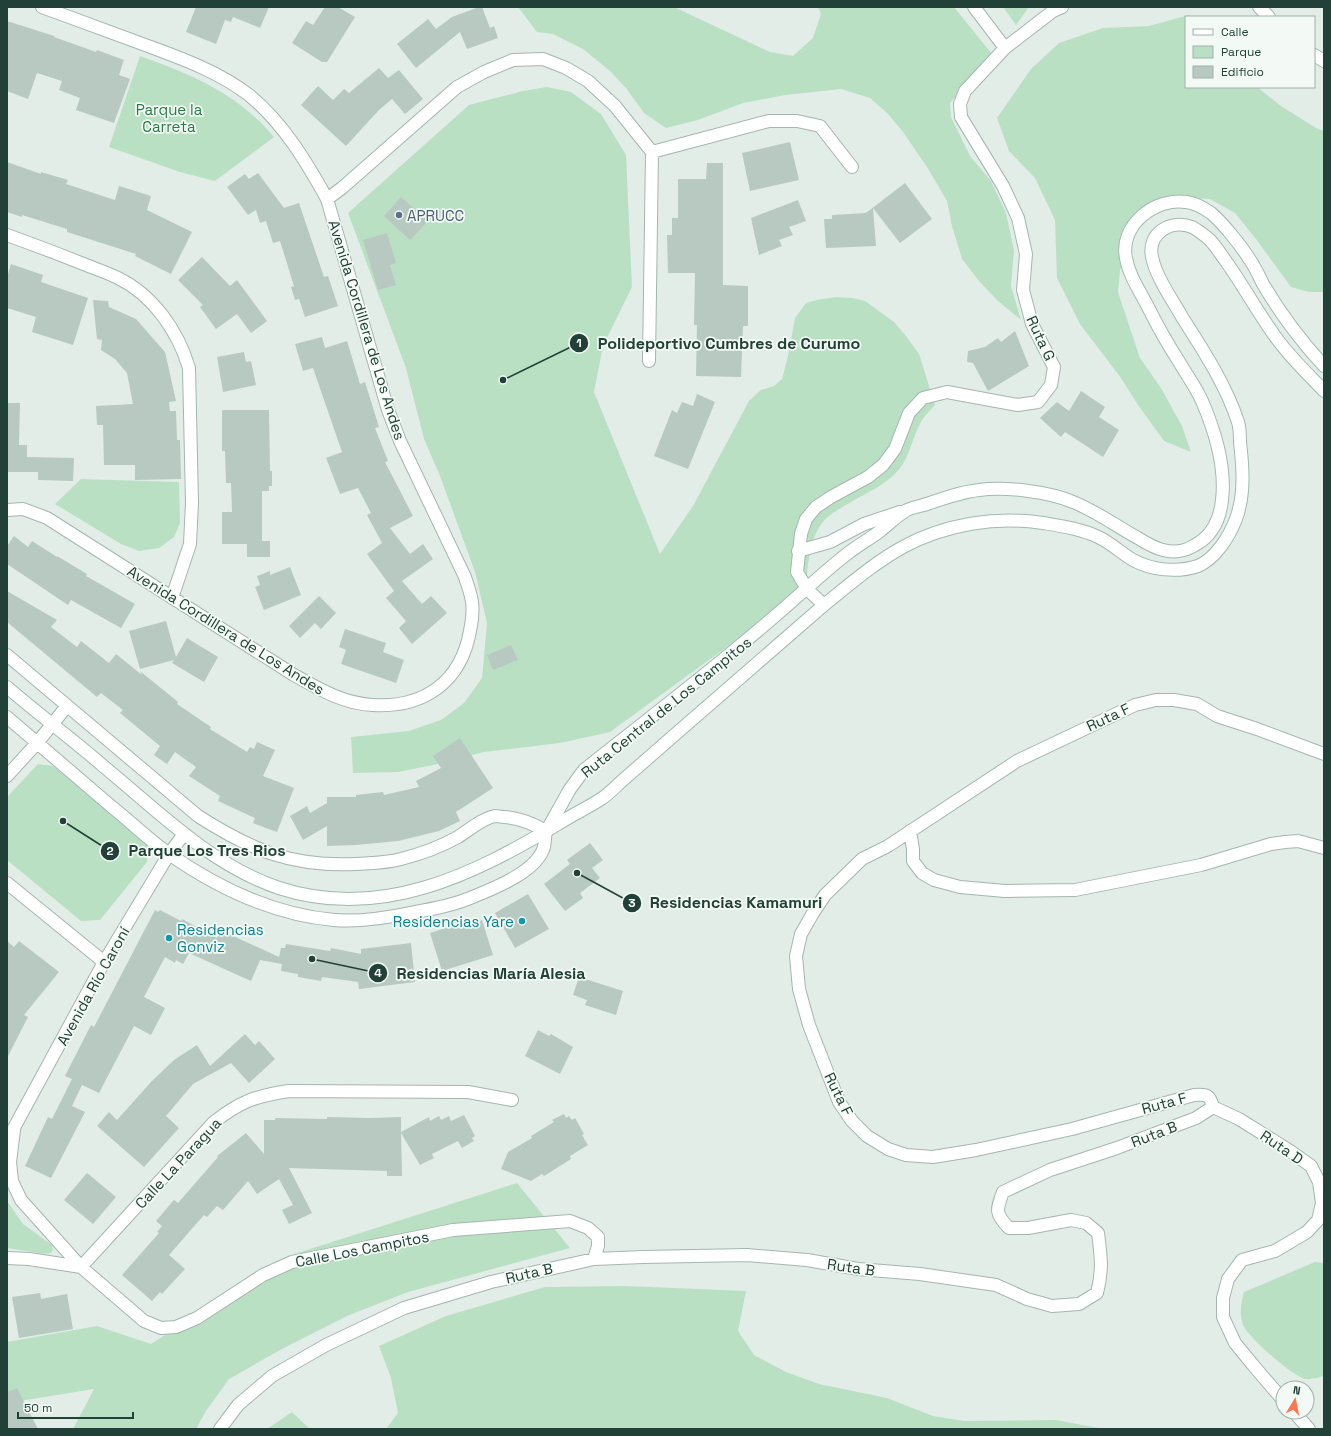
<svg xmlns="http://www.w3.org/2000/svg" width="1331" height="1436" font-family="'Space Grotesk',sans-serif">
<rect width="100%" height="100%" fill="#e2ede8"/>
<path fill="#bae0c3" d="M518 7H674L770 52 793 56 813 38 821 14 818 7H954L992 54 950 103 951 117 970 156 991 181 1006 213 1014 250 1011 286 1021 320 997 300 979 281 962 259 952 226 947 201 927 167 903 132 888 114 870 98 841 89 785 95 743 103 698 120 666 128 644 113 626 88 610 71 583 49 553 34 537 32Z
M1003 7H1029L1016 25Z
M1189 15 1190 17H1186V87H1257L1281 106 1316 128 1324 131V292H1309L1291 287 1256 239 1235 213 1210 199 1172 197 1138 222 1127 246 1120 271 1118 292 1140 358 1161 388 1182 426 1191 452 1164 441 1138 405 1121 378 1080 324 1057 278 1055 220 1035 178 1009 151 997 118 1031 69 1059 43 1103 28 1149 26Z
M140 56C193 75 237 93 274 137L215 181 180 172 109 147Z
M547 87 571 92 601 114 626 155 632 287 603 346 594 392 660 554 693 506 749 401 761 390 774 386 782 379 788 356 795 318 806 303 817 300 836 297 852 298 865 301 894 322 906 336 919 354 935 405C930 411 923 417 920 424 911 441 909 461 894 475 883 485 871 491 858 498 848 504 838 509 829 516 808 532 807 571 806 595L768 617 610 732 560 743 484 752 433 765 398 772 353 773 351 737 409 731 441 720 464 703 482 678 487 623 475 572 440 476 424 439 406 368 348 213 469 105 523 91Z
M81 479 179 482 180 523 174 537 159 548 139 551 121 544 55 504Z
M38 764 53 766 149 844 147 862 100 920 81 921 7 860V797Z
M517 1183 570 1248 408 1292 347 1316 282 1349 229 1379 206 1411 196 1429H73L94 1389 7 1403V1342L97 1326 151 1344 288 1256Z
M7 1201 23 1224 52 1245 53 1250 51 1253 45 1254 7 1248Z
M1315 1262 1324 1263V1376C1319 1377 1311 1380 1306 1379 1293 1377 1248 1337 1243 1325 1239 1313 1241 1303 1244 1292Z
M625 1286 746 1291 738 1331 754 1355 786 1372 819 1384 887 1398 933 1416 964 1421 1056 1420 1104 1429H386L398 1413 391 1378 379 1346 446 1316 545 1287Z
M292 1412 310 1429H267Z"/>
<path fill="#b7c9c1" d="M196 7H269L260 28 233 17 231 22 225 20 216 44 186 32Z
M325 7H338L355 17 327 62H322L292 43 306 21 313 25Z
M479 7H482L490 28 494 26 498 38 467 49 460 32 416 68 397 44 428 19 436 29 452 17Z
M7 21 54 36V37L96 52 97 50 124 60 119 75 130 79 114 123 76 110 80 98 59 90 62 81 37 73 28 99 7 91Z
M379 68 388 78 399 70 423 99 405 114 392 99 379 110 346 146 301 105 318 86 333 100 344 89 349 93Z
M790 142 799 180 750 191 742 153Z
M7 162 41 174V172L68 180 66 184 115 200 119 186 151 196 147 210 192 232 171 274 135 256 136 254 67 232V229L22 215V217L7 212Z
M707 163H723V285L748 286V326H743L741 377 696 376 697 325H694L695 273H668L667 235H672V218H678V179H706Z
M258 173 284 208 299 203 324 277 328 276 338 306 305 317 299 299 295 300 291 287 294 286 280 241 273 243 266 221 260 223 256 210 248 215 227 187 245 174 249 179Z
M905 183 932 219 900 243 873 208 876 246 826 248 824 219H832V215L866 213Z
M401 197 428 221 410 240 384 216Z
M798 200 806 221 789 227 793 235 779 240 782 246 759 255 751 218Z
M387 233 396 263 390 265 396 285 378 290 363 240Z
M202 257 230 286 237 280 267 321 251 333 237 314 216 329 200 307 203 305 178 280Z
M11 264 43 275 41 282 88 298 73 345 32 332 36 317 7 308V277Z
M93 300 108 301 109 307 136 319 165 352 176 401 169 402 170 411H176L177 440H180L181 479 135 480V465H104L103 425H97L96 406 133 404 127 373 115 359 101 350 102 340 97 339Z
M1015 331 1029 366 988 391 973 363 967 362 968 351 985 347 998 338 1001 342Z
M322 337 325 348 347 341 360 384 365 382 379 427 375 428 388 461 385 462 413 516 390 528 410 554 423 544 433 559 402 581 422 604 431 596 447 613 412 644 399 628 406 621 386 598 394 591 367 554 382 543 367 515 371 513 358 488 340 494 326 458 342 452 313 368 303 371 295 344Z
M244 352 246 362 251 361 256 385 223 392 217 357Z
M1081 391 1105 407 1099 417 1119 430 1103 457 1065 432 1061 437 1040 418 1057 402 1069 411Z
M697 394 715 402 688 469 654 456 672 410 677 413 682 402 693 406Z
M7 403H20L19 445H27V457L74 458 73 481 38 480V472H7Z
M222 410H269L270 471H272V486H269V491H262V541H270V557H247V544H222V512H232L231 483H226L225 451H222Z
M14 536 28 547 32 541 57 557V556L87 574 86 576 135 604 121 628 71 600 68 605 7 564V546Z
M290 567 301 595 264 610 255 587 260 585 257 576 270 571V575Z
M7 591 57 620 51 627 77 647 81 641 109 663 116 654 142 675 140 671 178 702 177 704 211 727 210 729 247 752 250 747 254 749 257 742 275 750 263 776 294 788 277 832 253 823 255 818 218 801 220 796 189 776 196 767 175 752 167 764 154 755 160 746 120 713 123 710 101 693 97 697 7 622Z
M319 596 336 613 321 629 315 623 300 638 289 626Z
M166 621 176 657 187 638 218 657 204 682 172 663 174 660 140 669 129 631Z
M345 629 386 643 383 652 404 660 396 683 341 664 346 650 339 647Z
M511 645 518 660 493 670 487 655Z
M460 738 493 788 456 812 460 821 439 831 398 841 356 845 327 846V826L303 840 290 816 307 806 310 813 327 803V797H356V795L383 792 384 795 419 787 416 781 441 768 433 756Z
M590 843 603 860 592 868 600 878 580 893 583 898 565 911 544 884 570 864 567 860Z
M528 894 549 929 515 948 495 913Z
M155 910 158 912 160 910 181 921 182 919 217 938 220 930 279 957 281 948H285L286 944 330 951 331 948 361 954V949L411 943 415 982 359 989 358 982 322 977 321 981 298 977V974L281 971 282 964 260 960 251 981 189 953 183 964 176 960 175 963 165 957 144 997 165 1008 151 1035 134 1026 99 1093 82 1085 72 1106 85 1112 51 1178 25 1166 48 1117 52 1119 72 1079 65 1076 91 1025 94 1027Z
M476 918 478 922 482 920 493 955 442 971 430 933Z
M7 941 14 947 19 941 59 972 24 1015 28 1017 7 1058Z
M579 977 623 991 616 1015 585 1005 587 1000 573 995Z
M538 1030 549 1036 551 1034 573 1047 560 1074 525 1056Z
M245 1034 255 1045 259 1041 275 1059 249 1083 231 1063 193 1084 166 1116 179 1128 144 1167 97 1126 109 1112 117 1120 151 1082 174 1060 197 1045 210 1066Z
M564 1114 566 1118 569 1116 572 1120 575 1118 584 1134 582 1135 588 1145 570 1156 571 1159 544 1176 542 1174 531 1181 501 1169 508 1152 532 1138 531 1136 554 1122 552 1120Z
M464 1115 475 1136 472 1138 474 1141 462 1148 458 1141 432 1154 434 1158 420 1165 401 1133 402 1176H387V1171L289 1168 312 1213 289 1224 282 1210 293 1205 279 1179 257 1194 248 1181 223 1210 217 1206 207 1217 204 1215 169 1255 185 1269 162 1294 160 1292 152 1301 122 1275 159 1233 157 1232 162 1226 156 1221 174 1200 178 1203 218 1157 217 1156 246 1133 264 1154V1120H275V1118L327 1119V1117L369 1118 401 1117V1132L429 1117 430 1121 439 1116 441 1120 449 1116 451 1121Z
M87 1173 116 1197 93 1224 64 1200Z
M40 1293 41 1299 67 1294 73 1329 19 1338 12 1297Z
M17 1388 38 1429H7V1392Z"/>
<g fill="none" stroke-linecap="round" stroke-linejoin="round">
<g stroke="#a4b6af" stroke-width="14">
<path id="minor" d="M974 7 1005 48
M1259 7 1269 17
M1314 55 1324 61
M652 152 769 121H797L820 126 852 167
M327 199 342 188 457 87 484 72 513 60 543 59 566 68 588 81 615 106 652 152 649 361
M7 235C32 244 56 253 81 263 93 268 106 272 118 278 153 295 178 331 189 368L192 503 190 544 172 598
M7 510 23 509 47 518 294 675C319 689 344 704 373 705 424 708 461 682 470 631 472 621 474 607 471 597 470 591 467 584 465 577L400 441 388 410 327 199C306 161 283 123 249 95 219 72 183 59 148 46 113 33 78 20 42 7
M824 605 807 589 797 572 801 534 806 519 816 507 831 497 868 477 883 465 895 449 909 413 923 398 947 392 1018 405 1038 402 1051 385 1054 367 1032 324 1023 290 1026 254 1018 218 1003 186 961 117 960 104 965 91 1005 48 1053 11 1062 7
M7 655 198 816C251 850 291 867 356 864 371 863 387 863 401 859 421 854 440 847 458 837 469 830 481 819 495 816 497 816 501 817 504 817 520 818 532 823 546 831 545 836 545 842 544 847 537 871 497 887 475 896 455 905 432 909 410 913 386 918 359 922 334 920 274 915 218 888 169 854 149 840 131 822 112 807 77 777 42 747 7 717
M7 776 37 743 67 706
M910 831 913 849V861L922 873 934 880 960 887 1005 891 1075 890 1201 865 1271 844 1285 842 1298 841 1324 848
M7 883 104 962
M1213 1107C1210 1095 1207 1094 1194 1095L1072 1129 976 1150 933 1157 906 1155 888 1149 867 1136 852 1121 839 1102 809 1025 799 989 796 956 801 934 813 913 825 895 862 859 888 846 1017 761 1135 705 1156 700H1174L1197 704 1217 716 1257 729 1324 754
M1213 1107 1239 1119 1290 1151 1311 1166 1319 1182 1322 1203 1318 1220 1307 1232 1275 1251 1242 1260 1228 1279 1223 1298V1317L1235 1343 1253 1365 1283 1400
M14 1130 10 1162 12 1181 21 1200 81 1267 144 1321 161 1328 176 1327 197 1318 263 1275 292 1262 453 1230 570 1221 588 1228 598 1237V1246L594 1259
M9 1137 104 962 169 854 184 834
M7 1258 29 1259 81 1267
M81 1267 213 1123C239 1102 255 1096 289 1091L468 1092 512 1100
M1294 1412 1309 1429
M220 1429 238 1405 272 1376 326 1345 404 1308 491 1282 594 1259 643 1257 747 1255 807 1260 858 1269 920 1274 996 1285 1027 1299 1052 1306 1079 1304 1097 1293C1103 1270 1101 1256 1098 1233L1086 1223 1071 1220 1028 1228H1009C995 1214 996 1210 1003 1192L1050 1170 1117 1148 1196 1118 1213 1107"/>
</g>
<g stroke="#a0bab0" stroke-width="14">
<path id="secondary" d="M798 551 830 542 864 524 900 512
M7 687C38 714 71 738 102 765 157 810 210 865 279 888 380 921 473 875 558 824 572 815 587 808 601 799 609 794 616 786 623 780 639 766 655 752 671 738 722 694 773 649 824 605 849 585 874 563 903 547 945 524 996 516 1043 523 1061 526 1082 529 1098 537 1110 542 1121 553 1133 560 1151 570 1177 573 1198 566 1216 558 1229 537 1236 519 1245 494 1243 468 1240 442 1240 436 1240 428 1238 422 1226 385 1203 350 1182 317 1172 299 1156 277 1152 257 1147 233 1171 219 1192 227 1198 230 1204 235 1209 239 1215 245 1220 253 1225 260 1241 282 1254 306 1270 329 1285 352 1305 371 1324 391
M547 830 570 789 584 770C648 719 713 670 775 616 799 596 822 573 847 554 858 545 870 539 880 531 889 524 898 515 907 510 913 507 921 506 927 504 944 498 961 492 979 490 1004 486 1050 492 1073 502 1096 511 1116 526 1138 538 1146 543 1154 548 1163 550 1174 553 1186 551 1195 545 1212 536 1220 519 1222 500 1226 467 1215 431 1202 401 1196 387 1186 374 1178 360 1167 343 1157 325 1148 307 1140 291 1129 276 1126 258 1119 225 1156 197 1186 202 1195 203 1204 208 1211 213 1223 223 1242 247 1250 260 1255 267 1259 276 1263 284 1280 313 1301 341 1324 366"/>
</g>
<use href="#minor" stroke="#fff" stroke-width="12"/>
<use href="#secondary" stroke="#fff" stroke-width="12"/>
</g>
<circle fill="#5c6f8a" stroke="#f3faf6" stroke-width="1.5" cx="399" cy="215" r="4"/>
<g fill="#0f9aa8" stroke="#f3faf6" stroke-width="1.5">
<circle cx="522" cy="921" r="4"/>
<circle cx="169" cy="938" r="4"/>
</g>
<g text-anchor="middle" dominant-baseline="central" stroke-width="3.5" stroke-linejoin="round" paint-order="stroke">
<g font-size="15" fill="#287a45" stroke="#f3faf6">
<text x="169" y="109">Parque la<tspan x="169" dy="17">Carreta</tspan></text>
</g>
<g font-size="15" fill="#4e5e75" stroke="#f3faf6" text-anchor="start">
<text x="407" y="215">APRUCC</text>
</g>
<g font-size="15" fill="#214037" stroke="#f3faf6">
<text transform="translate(367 330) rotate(73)">Avenida Cordillera de Los Andes</text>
<text transform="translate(1041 338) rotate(65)">Ruta G</text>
<text transform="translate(226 630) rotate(32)">Avenida Cordillera de Los Andes</text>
<text transform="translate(666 707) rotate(-39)">Ruta Central de Los Campitos</text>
<text transform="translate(1108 717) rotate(-25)">Ruta F</text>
<text transform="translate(93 986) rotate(-61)">Avenida Río Caroní</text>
<text transform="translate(839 1094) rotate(64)">Ruta F</text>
<text transform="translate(1164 1103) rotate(-15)">Ruta F</text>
<text transform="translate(1154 1134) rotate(-21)">Ruta B</text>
<text transform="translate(1282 1147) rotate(34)">Ruta D</text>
<text transform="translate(178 1163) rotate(-47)">Calle La Paragua</text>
<text transform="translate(362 1249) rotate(-11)">Calle Los Campitos</text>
<text transform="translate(851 1267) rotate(8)">Ruta B</text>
<text transform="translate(529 1273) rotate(-13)">Ruta B</text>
</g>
<g font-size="15" fill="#0d838f" stroke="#f3faf6" text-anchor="end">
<text x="514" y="921">Residencias Yare</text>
<text x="177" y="929" text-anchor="start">Residencias<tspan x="177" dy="17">Gonviz</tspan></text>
</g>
</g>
<path fill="none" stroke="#214037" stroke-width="1.5" d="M503 380L579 343M63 821L110 851M577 873L632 903M312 959L378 973"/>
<g fill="#214037" stroke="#f3faf6" stroke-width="1.5">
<circle cx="503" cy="380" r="4"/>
<circle cx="63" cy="821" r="4"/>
<circle cx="577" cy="873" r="4"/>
<circle cx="312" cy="959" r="4"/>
<circle cx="579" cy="343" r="10"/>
<circle cx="110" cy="851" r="10"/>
<circle cx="632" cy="903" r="10"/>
<circle cx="378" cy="973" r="10"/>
</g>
<g font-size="12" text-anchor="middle" font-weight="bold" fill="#fff">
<text x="579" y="347">1</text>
<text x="110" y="855">2</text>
<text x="632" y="907">3</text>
<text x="378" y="977">4</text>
</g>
<g font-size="16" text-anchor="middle" font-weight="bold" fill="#214037" stroke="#f3faf6" stroke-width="3.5" stroke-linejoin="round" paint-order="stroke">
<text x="729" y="349">Polideportivo Cumbres de Curumo</text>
<text x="207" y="856">Parque Los Tres Rios</text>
<text x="736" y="908">Residencias Kamamuri</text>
<text x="491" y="979">Residencias María Alesia</text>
</g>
<rect width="1331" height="1436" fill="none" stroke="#214037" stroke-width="16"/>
<rect x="1185" y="16" width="130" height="72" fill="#f3faf6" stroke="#9fb0aa"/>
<rect x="1193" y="29" width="20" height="6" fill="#ffffff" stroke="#9fb0aa"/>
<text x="1221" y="36" font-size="12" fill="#214037">Calle</text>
<rect x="1193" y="46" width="20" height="12" fill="#bae0c3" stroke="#9fb0aa"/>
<text x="1221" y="56" font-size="12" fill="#214037">Parque</text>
<rect x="1193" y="66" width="20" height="12" fill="#b7c9c1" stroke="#9fb0aa"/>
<text x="1221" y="76" font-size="12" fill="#214037">Edificio</text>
<g transform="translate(1295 1400) rotate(10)"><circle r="19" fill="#f3faf6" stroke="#9fb0aa"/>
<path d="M0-3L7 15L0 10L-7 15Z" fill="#fc7752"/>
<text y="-6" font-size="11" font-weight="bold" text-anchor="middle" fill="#214037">N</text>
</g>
<path d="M18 1412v6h115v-6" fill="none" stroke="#214037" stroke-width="2"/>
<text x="24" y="1412" font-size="12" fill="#214037" stroke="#f3faf6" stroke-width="3" paint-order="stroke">50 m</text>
</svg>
